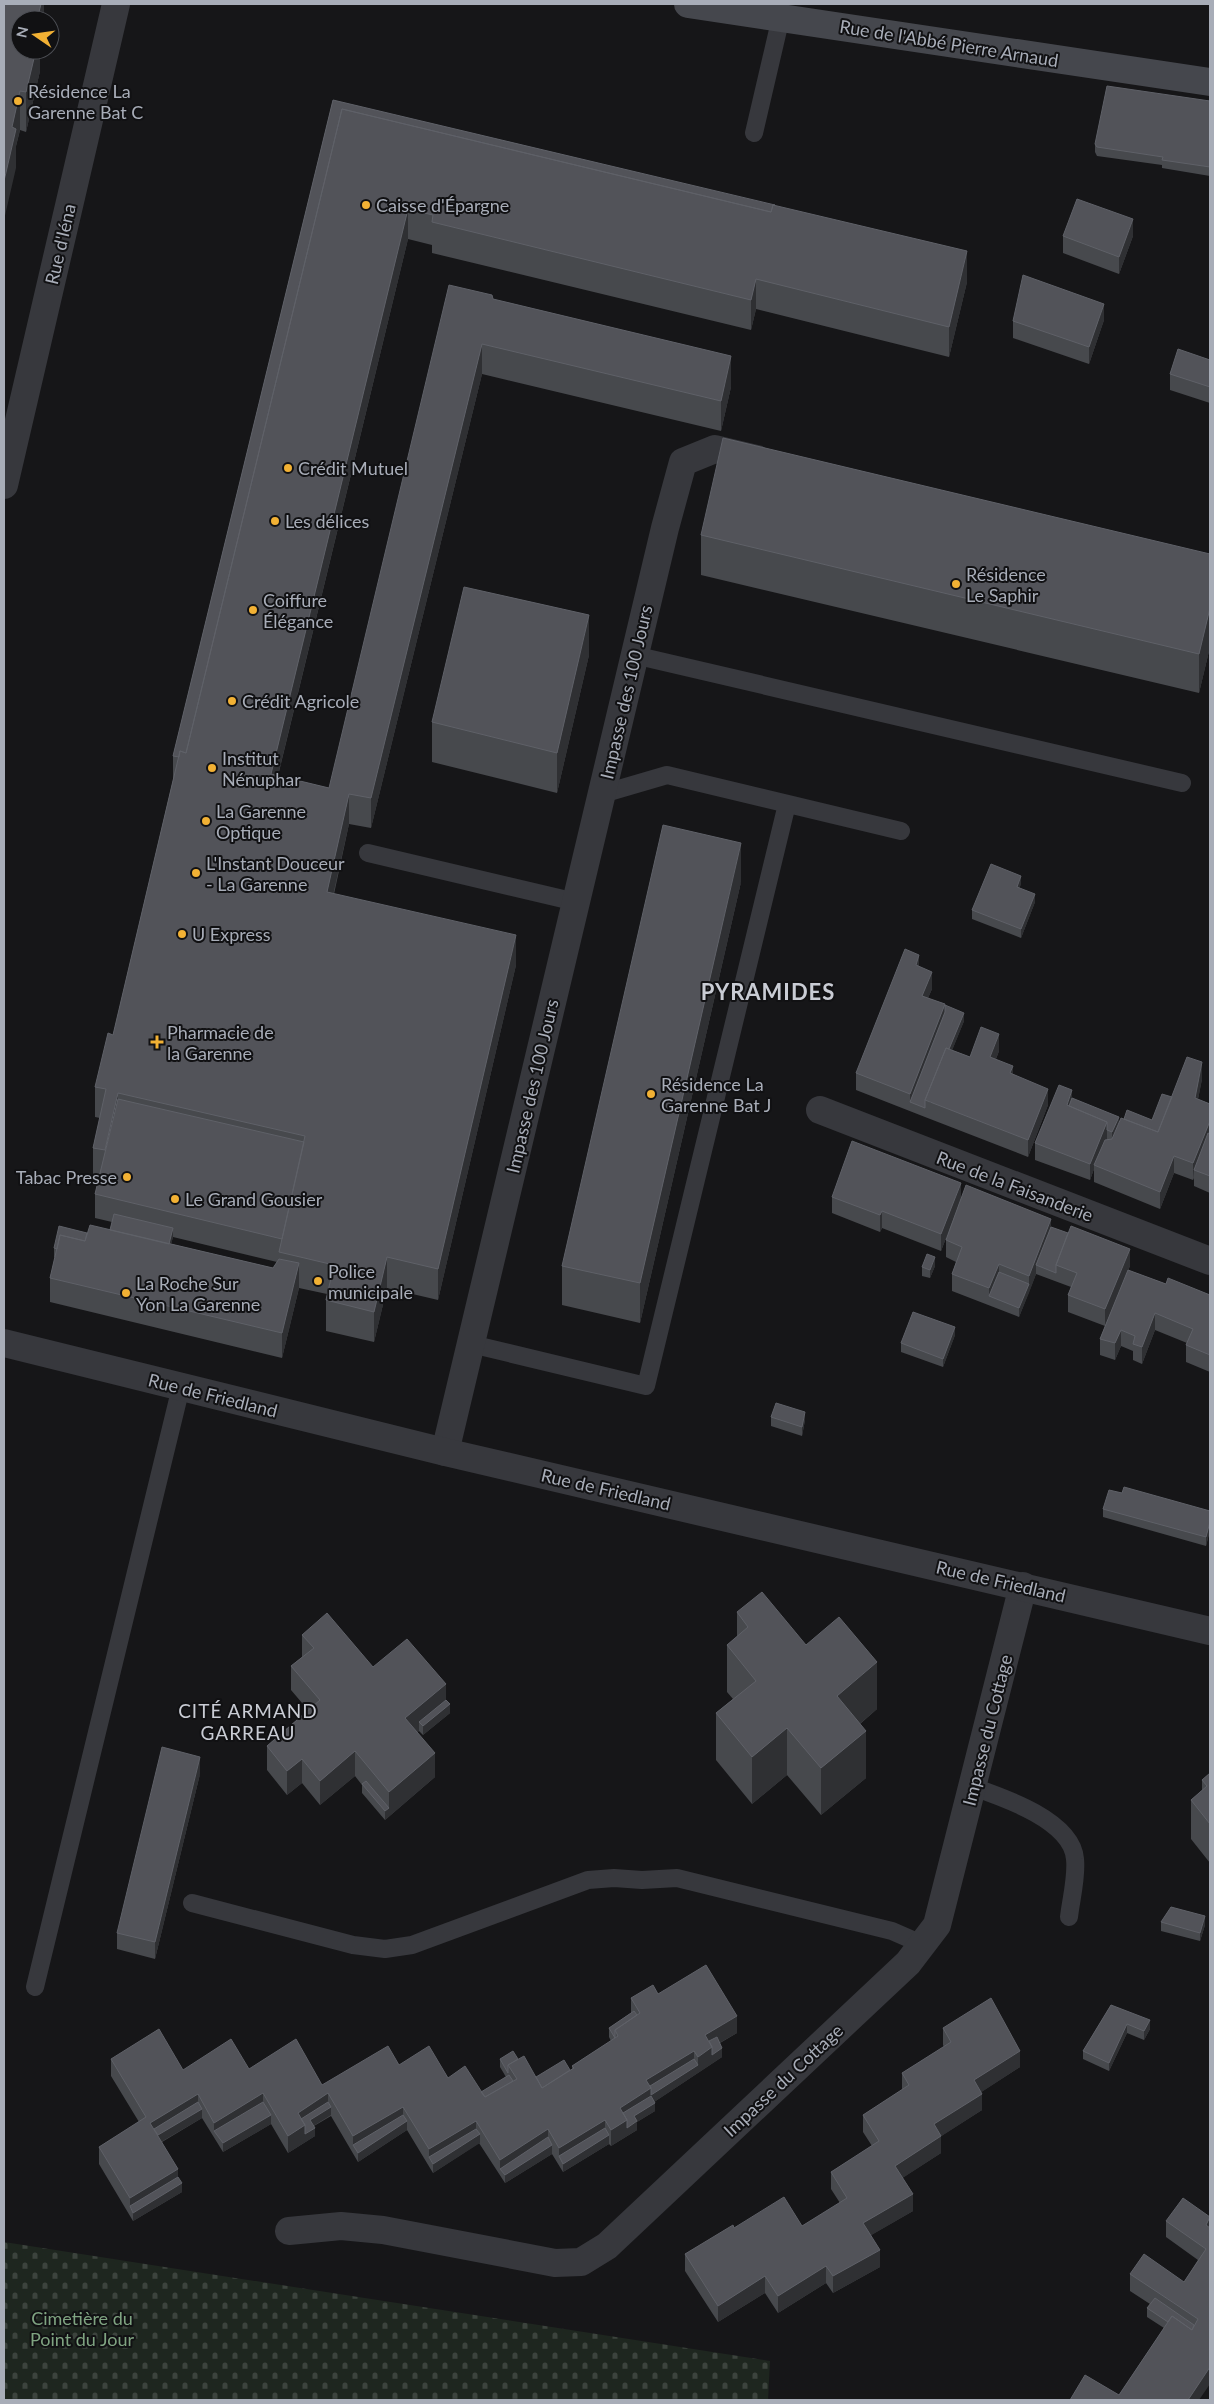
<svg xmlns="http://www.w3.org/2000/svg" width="1214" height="2404" font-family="Lato,sans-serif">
<defs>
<pattern id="cemetery-stones" width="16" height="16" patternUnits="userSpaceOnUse" patternTransform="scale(1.25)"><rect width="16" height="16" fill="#1e261f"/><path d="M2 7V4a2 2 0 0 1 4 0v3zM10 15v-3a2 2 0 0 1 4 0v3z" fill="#3c433d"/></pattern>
</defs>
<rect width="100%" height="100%" fill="#161618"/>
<path fill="url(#cemetery-stones)" d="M4 2242 770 2361 768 2400H4Z"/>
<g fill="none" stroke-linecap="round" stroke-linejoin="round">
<path stroke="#37383d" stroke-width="18" d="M754 133 781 17
M634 655 1182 783
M602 794 667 775 901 831
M368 853 576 902
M471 1344 646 1386 787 804
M973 1787C1005 1798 1072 1821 1075 1859 1077 1877 1071 1899 1069 1917
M192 1903 353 1945 385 1949 412 1945 588 1880 614 1878 642 1880 677 1878 892 1931 924 1945
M35 1987 181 1387"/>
<path stroke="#37383d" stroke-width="28" d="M4 485 116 4
M820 1110 1210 1261
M445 1452 665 528 683 462 715 449 757 459
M289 2231 341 2226 383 2230 555 2263 581 2262 607 2246 908 1963 937 1925 1023 1586"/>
<path stroke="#37383d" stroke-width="28" d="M4 1343 445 1452 1210 1631"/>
<path stroke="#45474d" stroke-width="28" d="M688 4 1210 82"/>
</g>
<path fill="#47494d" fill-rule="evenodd" d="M4 4H44V20H20L40 50V71L26 132 20 130 16 146V168Z
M333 100 967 282 949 357 756 309 751 330 432 253V245L408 239 278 776 329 788 493 299 731 387 721 431 482 374 371 828 349 824 334 894 516 965 438 1300 387 1288 374 1342 326 1331V1300L327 1294 299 1288 282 1358 50 1302V1278L55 1257H54V1248L87 1233 110 1230 112 1222 95 1218V1194L99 1180 93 1179V1148L100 1118 95 1117V1087L113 1035 173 780V756ZM173 1237 277 1262 273 1268 171 1244Z
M1210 101V176L1162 168V165L1097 156 1095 152V144Z
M1063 236H1133L1119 274 1063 253Z
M1104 320 1089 364 1013 338V321Z
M1210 360V403L1170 390V374Z
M701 535 1210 554V647L1199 693 701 575Z
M589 655 557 793 432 762V722Z
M741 882 640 1323 562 1305V1266Z
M1021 884 1019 888 1035 902 1021 938 972 919V910Z
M919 967 932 989 928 998 945 1005 964 1021 952 1050 970 1057 999 1051 996 1059 1048 1105 1028 1157 925 1117 856 1090V1073Z
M1202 1079 1198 1099 1210 1104V1193L1194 1186V1178L1193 1180 1174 1173 1160 1209 1094 1182V1169L1090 1180 1035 1160V1143L1072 1098 1119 1123 1124 1119 1152 1120 1172 1097Z
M832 1197 961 1198 1051 1227 1130 1266 1128 1270 1166 1284 1210 1295V1372L1186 1362V1345L1187 1343 1155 1330 1142 1364 1133 1360V1351L1121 1346 1115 1360 1100 1355V1339L1105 1326 1068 1312V1295L1071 1287 1036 1274 1019 1317 952 1291V1274L956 1262 946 1257V1240L950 1228 941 1251 882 1228 880 1232 832 1213Z
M935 1266 930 1278 922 1276V1267Z
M955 1335 943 1367 901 1352V1343Z
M1210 1377V1389H1209V1380Z
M771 1417 805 1420 802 1436 771 1426Z
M1122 1493 1210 1511V1530L1206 1546 1103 1517V1509Z
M737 1612 806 1645 877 1709 860 1724 866 1778 821 1815 787 1775 752 1804 716 1760V1713L733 1699 727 1692V1645L737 1637Z
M302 1635 446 1700 450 1713 423 1735 419 1731 417 1732 435 1777 385 1820 362 1793V1785L355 1776 320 1805 302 1783 287 1795 267 1770V1746L308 1710 291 1690V1666L302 1657Z
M1210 1773V1863L1191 1839V1800L1202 1791V1780Z
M200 1774 155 1959 117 1949V1933Z
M1161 1922 1205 1925 1200 1941 1161 1931Z
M658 1994 737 2033 720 2043 722 2057 654 2102 655 2111 637 2122V2130L611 2146 609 2144 563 2172 552 2154 505 2183 479 2143 433 2173 407 2130 358 2162 331 2116 314 2126 315 2136 288 2153 271 2124 223 2152 202 2118 162 2142 178 2177 182 2192 133 2221 99 2164V2147L139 2122 111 2076V2059L183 2070 249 2069 322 2085 399 2065 448 2078 481 2092 506 2077 500 2067V2059H518L536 2077 570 2070 572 2069V2066L611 2041 609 2037V2028L631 2013V1998Z
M1111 2005 1150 2029 1144 2040 1127 2033 1109 2071 1083 2059V2051Z
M943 2028 1020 2067 981 2092 982 2110 941 2136V2153L902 2178 913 2211 871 2235 880 2267 833 2293 826 2283 778 2313 765 2293 718 2322 685 2271V2254L734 2228 802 2226 840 2203 831 2189V2172L872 2146 863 2132V2115L902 2090V2073L944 2047 943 2045Z
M1210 2217 1199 2400 1119 2395 1164 2328 1147 2317V2308L1150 2304 1130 2291V2274L1184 2282 1198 2260 1166 2237V2221Z"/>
<path fill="#2f3033" d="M41 4H44V20H37Z
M35 50H40V71L26 132V92Z
M20 91V130L16 146V168L4 220V181L12 127Z
M408 209V239L271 804V774Z
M1133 219V236L1119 274V257Z
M967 251V282L949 357V327Z
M756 279V309L751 330V300Z
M1104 304V320L1089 364V347Z
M482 344V374L371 828V798Z
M731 356V387L721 431V401Z
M1210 608V647L1199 693V654Z
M589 615V655L557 793V753Z
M349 794V824L327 922V892Z
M741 843V882L640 1323V1283Z
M1021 876V884L1017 895V887Z
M1035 894V902L1021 938V929Z
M516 935V965L438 1300V1269Z
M919 955V972L916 965Z
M932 972V989L925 1005 922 996Z
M945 1004V1021L910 1102V1094Z
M964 1013V1021L931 1103 928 1101Z
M999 1034V1051L990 1074V1057Z
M1202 1062V1079L1195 1115V1098Z
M1013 1066V1083L1010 1073Z
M1048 1089V1105L1028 1157V1140Z
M1072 1090V1107L1067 1105Z
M118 1093V1123L105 1181V1150Z
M1119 1117V1125L1112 1141V1132Z
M1210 1121V1138L1194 1170 1193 1180V1163Z
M1107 1122V1139L1096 1166 1094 1165V1169L1090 1180V1164Z
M1174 1156V1173L1160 1209V1192Z
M961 1183V1199L941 1251V1234Z
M882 1211V1228L880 1232V1215Z
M1051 1219V1235L1036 1265V1274L1029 1293V1276Z
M173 1228V1237L165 1267V1259Z
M1130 1249V1266L1105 1326V1309Z
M387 1257V1288L374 1342V1312Z
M935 1257V1266L930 1278V1270Z
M299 1263V1288L282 1358V1333Z
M999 1264V1281L989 1296V1288Z
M1029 1284V1293L1019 1317V1308Z
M1155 1313V1330L1142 1364V1347Z
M955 1327V1335L943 1367V1359Z
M1121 1330V1346L1115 1360V1343Z
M805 1412V1420L802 1436V1427Z
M1210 1522V1530L1206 1546V1537Z
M877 1662V1709L837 1743V1696Z
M446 1684V1707L450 1704V1713L423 1735V1726L419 1722V1731L405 1742V1718Z
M787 1728V1775L752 1804V1757Z
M866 1731V1778L821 1815V1768Z
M355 1751V1776L320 1805V1781Z
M435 1753V1777L385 1820V1811L389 1808V1792Z
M200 1757V1774L155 1959V1942Z
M302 1759V1783L287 1795V1771Z
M1205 1916V1925L1200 1941V1933Z
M737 2016V2033L712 2047 722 2048V2057L698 2073V2057L705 2035Z
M1150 2020V2029L1144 2040V2031Z
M1127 2024V2033L1109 2071V2063Z
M694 2051V2067L698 2065V2073L624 2122 620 2108 646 2080Z
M1020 2051V2067L974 2097V2080Z
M263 2093V2110L214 2131V2123Z
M328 2093V2109L331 2107V2115L310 2128V2121L301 2127 298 2113Z
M198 2094V2111L202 2109V2118L154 2146 150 2123Z
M982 2094V2110L934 2141V2124Z
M655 2103V2111L637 2122V2130L611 2146V2130Z
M403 2107V2124L353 2145V2136Z
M271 2115V2124L223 2152V2143Z
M605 2120V2137L559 2156V2148Z
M407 2121V2130L358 2162V2153Z
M476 2121V2137L480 2134V2143L433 2173V2164L429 2157V2149Z
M305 2125 315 2128V2136L288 2153V2136Z
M548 2129V2146L500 2169V2160Z
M609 2135V2144L563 2172V2164Z
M941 2136V2153L895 2183V2166Z
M552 2145V2154L505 2183V2175Z
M178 2169V2185L182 2183V2192L133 2221V2213L130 2206V2198Z
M913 2194V2211L863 2240V2223Z
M1210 2217V2234L1206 2225Z
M880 2250V2267L833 2293V2276Z
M826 2266V2283L778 2313V2296Z
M765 2276V2293L718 2322V2306Z
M1210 2367V2384L1199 2400H1188Z"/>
<path fill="#525359" stroke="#5f6168" d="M4 4H41L37 20H20V50H36L26 92 20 91 12 127 16 129 4 181Z
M1107 86 1210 101V167L1162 160 1163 157 1097 147 1095 144Z
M333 100 775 205H773L771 212 342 109 186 753 180 751 179 757 173 756Z
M342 109 771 212 773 205 967 251 949 327 756 279 751 300 432 222 433 215 408 209 271 774 329 788 449 285 492 295 493 299 731 356 721 401 482 344 371 798 349 794 327 892 516 935 438 1269 387 1257 374 1312 326 1300 334 1265 279 1252 305 1136 118 1093 105 1150 93 1148 106 1089 95 1087 108 1033 113 1035 180 751 186 753Z
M1077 199 1133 219 1119 257 1063 236Z
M1023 275 1104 304 1089 347 1013 321Z
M1178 349 1210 360V387L1170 374Z
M723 438 1210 554V608L1199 654 701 535Z
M464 587 589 615 557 753 432 722Z
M663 825 741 843 640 1283 562 1266Z
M991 864 1021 876 1017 887 1035 894 1021 929 972 910Z
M905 949 919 955 916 965 932 972 922 996 945 1004 910 1094 856 1073Z
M945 1005 964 1013 949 1049 946 1048 925 1100V1108L910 1102 945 1012Z
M981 1027 999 1034 990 1057 1013 1066 1010 1073 1048 1089 1028 1140 925 1100 946 1048 970 1057Z
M1187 1057 1202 1062 1195 1098 1210 1104V1121L1193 1163 1174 1156 1160 1192 1094 1165 1105 1140 1112 1139 1121 1118 1158 1132Z
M1059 1085 1072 1090 1067 1105 1107 1122 1090 1164 1035 1143Z
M1162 1094 1172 1097 1158 1132 1124 1119 1127 1110 1152 1120Z
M1072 1098 1119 1117 1112 1132 1107 1130V1122L1069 1106Z
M118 1099 304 1142 282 1239 95 1194Z
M1208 1133 1210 1134V1176L1194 1170Z
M852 1141 961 1183 941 1234 882 1211 880 1215 832 1197Z
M966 1185 1051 1219 1029 1276 999 1264 989 1288 952 1274 962 1247 946 1240Z
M114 1214 173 1228 169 1244 110 1230Z
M90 1225 273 1268 279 1259 299 1263 282 1333 50 1278 60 1235 85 1241Z
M59 1226 87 1233 85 1241 60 1235 57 1249 54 1248Z
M1071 1226 1130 1249 1105 1309 1068 1295 1077 1273 1056 1265Z
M1051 1227 1068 1233 1056 1265V1273L1036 1265Z
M927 1254 935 1257 930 1270 922 1267Z
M1128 1270 1166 1284 1168 1278 1210 1295V1355L1186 1345 1193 1329 1155 1313 1142 1347 1133 1344 1135 1336 1121 1330 1115 1343 1100 1339Z
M999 1272 1029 1284 1019 1308 989 1296Z
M913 1312 955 1327 943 1359 901 1343Z
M776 1403 805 1412 802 1427 771 1417Z
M1124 1487 1210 1511V1522L1206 1537 1103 1509 1109 1490 1122 1493Z
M762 1592 806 1645 839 1617 877 1662 837 1696 866 1731 821 1768 787 1728 752 1757 716 1713 756 1681 727 1645 748 1627 737 1612Z
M327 1613 373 1667 407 1639 446 1684 405 1718 435 1753 389 1792 355 1751 320 1781 302 1759 287 1771 267 1746 320 1700 291 1666 314 1648 302 1635Z
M446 1700 450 1704 423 1726 419 1722Z
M162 1747 200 1757 155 1942 117 1933Z
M1210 1773V1824L1191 1800 1207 1786 1202 1780Z
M366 1781 389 1808 385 1811 362 1784Z
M1171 1907 1205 1916 1200 1933 1161 1922Z
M706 1965 737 2016 705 2035 712 2047 698 2057 694 2051 646 2080 651 2088 620 2108 627 2120 611 2130 605 2120 559 2148 548 2129 500 2160 476 2121 429 2149 403 2107 353 2136 328 2093 298 2113 305 2125 288 2136 263 2093 214 2123 198 2094 150 2123 178 2169 130 2198 99 2147 146 2117 111 2059 159 2029 183 2070 231 2039 249 2069 296 2039 322 2085 388 2046 399 2065 429 2046 448 2078 465 2066 485 2097 517 2079 508 2065 524 2056 542 2088 574 2068 572 2066 618 2036 615 2030 640 2013 631 1998 653 1985 658 1994Z
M991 1998 1020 2051 974 2080 982 2094 934 2124 941 2136 895 2166 913 2194 863 2223 880 2250 833 2276 826 2266 778 2296 765 2276 718 2306 685 2254 733 2225 734 2228 784 2197 802 2226 847 2198 831 2172 879 2141 863 2115 909 2085 902 2073 951 2042 943 2028Z
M1111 2005 1150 2020 1144 2031 1127 2024 1109 2063 1083 2051Z
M634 2011 637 2015 615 2030V2038L609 2028Z
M717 2037 722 2048 712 2055V2047L709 2041Z
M513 2051 518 2059 508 2065V2073L500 2059Z
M694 2059 698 2065 651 2095V2088L650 2086Z
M564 2060 570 2070 542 2088 536 2077Z
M509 2075 513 2081 485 2097 481 2092Z
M651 2096 655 2103 634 2116 637 2121 627 2128V2120L623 2113Z
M198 2102 202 2109 158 2135 154 2129Z
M263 2102 271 2115 223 2143 214 2131Z
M328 2102 331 2107 310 2120 315 2128 305 2134V2125L301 2119Z
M403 2115 407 2121 358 2153 353 2145Z
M605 2128 609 2135 563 2164 559 2156Z
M476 2129 480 2134 433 2164 429 2157Z
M548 2137 552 2145 505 2175 500 2169Z
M178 2177 182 2183 133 2213 130 2206Z
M1183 2198 1210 2217 1206 2225 1210 2228V2367L1188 2400H1070L1085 2375 1119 2395 1172 2316 1192 2330 1198 2319 1130 2274 1144 2254 1184 2282 1206 2249 1166 2221Z
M1155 2298 1194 2325 1192 2330 1172 2316 1168 2322 1147 2308Z"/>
<g fill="#f2b134" stroke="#111113" stroke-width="2">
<circle cx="18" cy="101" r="5"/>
<circle cx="366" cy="205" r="5"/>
<circle cx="288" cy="468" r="5"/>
<circle cx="275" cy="521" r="5"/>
<circle cx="956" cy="584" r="5"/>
<circle cx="253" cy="610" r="5"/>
<circle cx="232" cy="701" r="5"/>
<circle cx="212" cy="768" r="5"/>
<circle cx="206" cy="821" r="5"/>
<circle cx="196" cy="873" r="5"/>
<circle cx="182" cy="934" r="5"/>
<path d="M154.5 1034.5h5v5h5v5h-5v5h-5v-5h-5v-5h5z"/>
<circle cx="651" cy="1094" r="5"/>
<circle cx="127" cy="1177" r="5"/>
<circle cx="175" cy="1199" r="5"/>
<circle cx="318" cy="1281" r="5"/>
<circle cx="126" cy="1293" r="5"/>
</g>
<g text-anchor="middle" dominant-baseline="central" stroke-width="4" stroke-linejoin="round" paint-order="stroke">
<g font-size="18" fill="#a8adb8" stroke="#111113">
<text transform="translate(949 43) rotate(9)">Rue de l'Abbé Pierre Arnaud</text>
<text transform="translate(60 244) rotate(-77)">Rue d'Iéna</text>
<text transform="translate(626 692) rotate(-77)">Impasse des 100 Jours</text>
<text transform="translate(532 1086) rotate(-77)">Impasse des 100 Jours</text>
<text transform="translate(1015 1186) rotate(21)">Rue de la Faisanderie</text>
<text transform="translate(213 1395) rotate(14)">Rue de Friedland</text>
<text transform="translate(606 1489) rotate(13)">Rue de Friedland</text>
<text transform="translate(1001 1581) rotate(13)">Rue de Friedland</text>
<text transform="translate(987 1730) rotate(-76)">Impasse du Cottage</text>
<text transform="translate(783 2080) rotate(-43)">Impasse du Cottage</text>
</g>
<g font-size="18" fill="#a8adb8" stroke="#111113" text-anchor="start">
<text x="28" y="91">Résidence La<tspan x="28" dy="21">Garenne Bat C</tspan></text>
<text x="376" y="205">Caisse d'Épargne</text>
<text x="298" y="468">Crédit Mutuel</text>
<text x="285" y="521">Les délices</text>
<text x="966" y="574">Résidence<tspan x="966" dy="21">Le Saphir</tspan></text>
<text x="263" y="600">Coiffure<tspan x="263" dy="21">Élégance</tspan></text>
<text x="242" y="701">Crédit Agricole</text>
<text x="222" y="758">Institut<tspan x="222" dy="21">Nénuphar</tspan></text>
<text x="216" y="811">La Garenne<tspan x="216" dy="21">Optique</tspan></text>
<text x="206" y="863">L'Instant Douceur<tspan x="206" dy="21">- La Garenne</tspan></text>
<text x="192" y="934">U Express</text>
<text x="167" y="1032">Pharmacie de<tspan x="167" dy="21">la Garenne</tspan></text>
<text x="661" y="1084">Résidence La<tspan x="661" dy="21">Garenne Bat J</tspan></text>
<text x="117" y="1177" text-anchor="end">Tabac Presse</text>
<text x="185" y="1199">Le Grand Gousier</text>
<text x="328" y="1271">Police<tspan x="328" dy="21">municipale</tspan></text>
<text x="136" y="1283">La Roche Sur<tspan x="136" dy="21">Yon La Garenne</tspan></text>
</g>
<g font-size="18" fill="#7fa381" stroke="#111113">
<text x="82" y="2318">Cimetière du<tspan x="82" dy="21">Point du Jour</tspan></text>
</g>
<g font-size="19" letter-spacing="1" fill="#c9ccd4" stroke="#111113">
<text x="248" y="1710">CITÉ ARMAND<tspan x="248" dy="22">GARREAU</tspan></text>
</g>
<g font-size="22" font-weight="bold" letter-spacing="1" fill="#c9ccd4" stroke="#111113">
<text x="768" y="991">PYRAMIDES</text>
</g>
</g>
<rect width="1214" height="2404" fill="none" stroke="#a8adb8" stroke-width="10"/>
<g transform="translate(35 35) rotate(283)"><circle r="24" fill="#111113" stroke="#4d4f55"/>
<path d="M0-4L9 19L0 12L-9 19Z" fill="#f2b134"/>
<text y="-8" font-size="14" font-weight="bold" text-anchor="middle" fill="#a8adb8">N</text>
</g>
</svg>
